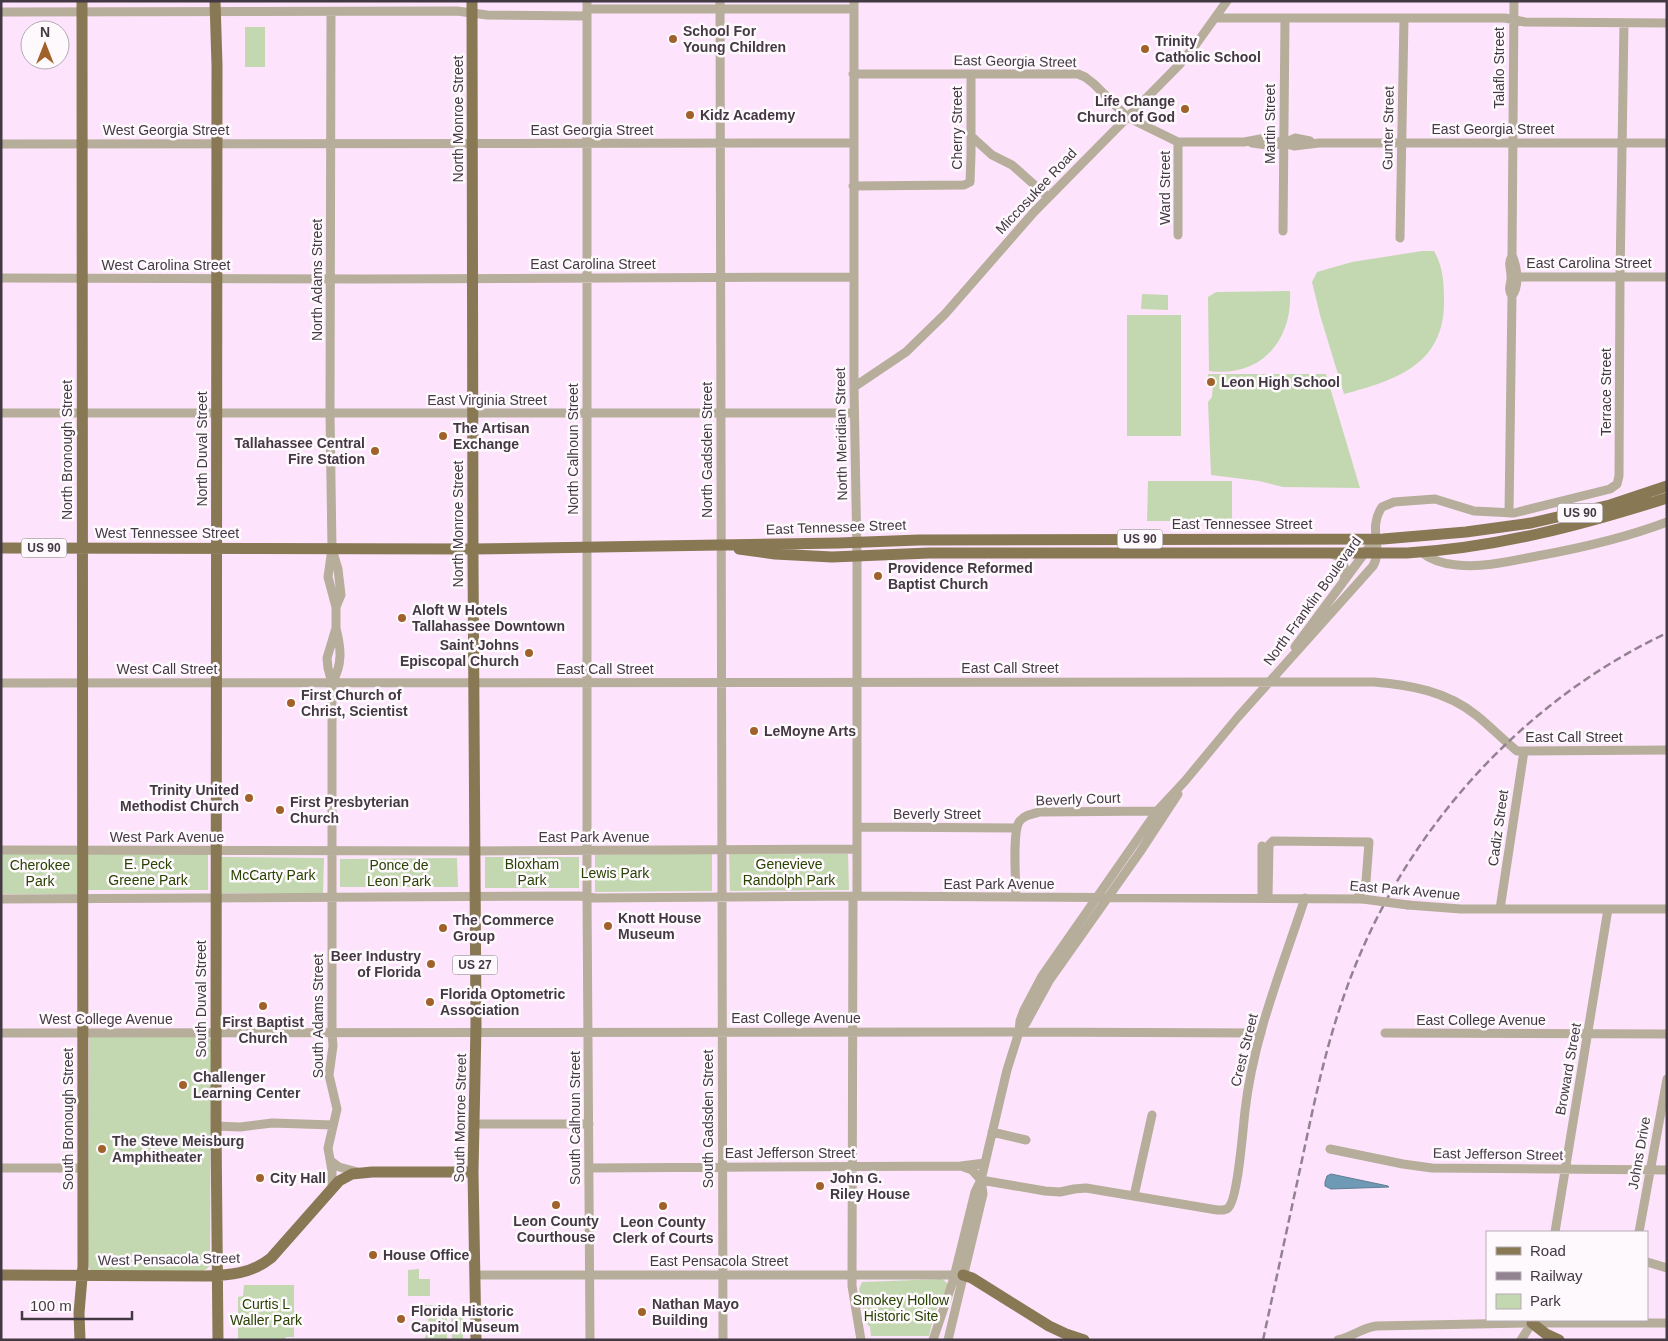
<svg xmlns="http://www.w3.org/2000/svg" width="1668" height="1341" font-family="Arial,sans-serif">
<rect width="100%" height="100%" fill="#fde4fc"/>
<path fill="#c3d8b0" d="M245 27H265V67H245Z
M1422 251H1434C1443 266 1444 283 1444 300 1445 364 1397 380 1344 394L1320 315 1312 282 1317 272 1352 262Z
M1290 291C1293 340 1261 378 1209 371L1208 297 1216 292Z
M1142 294 1168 295V310L1141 309Z
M1127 315H1181V436H1127Z
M1208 374H1326L1360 488 1283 487 1259 481 1211 475 1208 402 1212 397 1213 384 1208 379Z
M1148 481H1232V521H1147Z
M78 852V894H1V853Z
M712 853V891L595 892V855Z
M88 854H208V890H88Z
M729 854H848L849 890 730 891Z
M222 857 324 858 323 893H222Z
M485 857H579V888H485Z
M457 858 458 887H340V859Z
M207 1036 211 1040 210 1266 204 1271H94L89 1269 88 1260 89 1037Z
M419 1269V1279H430V1296H408V1270Z
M942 1279 947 1283V1287L934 1315 929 1336H871L870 1327 865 1322 859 1289 862 1282Z
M244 1285H294V1337H286L285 1340H238V1297L243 1296Z
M423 1305H447V1340H424L430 1326Z
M451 1314H463V1340H452Z"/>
<path fill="#6e9ab6" stroke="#617d94" d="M1331 1174 1388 1186 1389 1187 1331 1189 1325 1186V1182L1327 1176Z"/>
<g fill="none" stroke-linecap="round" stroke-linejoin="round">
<path stroke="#b6ad9a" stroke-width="9" d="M587 1V896L590 1340
M720 1 723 1340
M854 1V387L857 556V896
M587 9H854
M1 12 457 11 487 15 587 16
M331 12 330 413 332 549 328 577 336 607
M1216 18H1505L1525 22 1667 23
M853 74H1078L1085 77 1094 84 1127 117 1178 142H1244L1266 138 1294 146 1319 143H1667
M971 136 992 155 1012 165 1048 197
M1252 143 1267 145 1284 143 1295 138 1310 141
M1 144 853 143
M853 186 964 185 970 182 971 155V74
M1283 231 1285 18
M1178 235V142
M1400 238 1404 18
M1511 277H1667
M1 278 363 279 854 277
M1512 296C1520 285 1517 267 1512 255L1514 1
M854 387 906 352 945 314 1034 212 1179 65 1194 47 1227 1
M1 413H854
M1509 513 1512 296C1508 290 1510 286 1511 280 1512 270 1507 265 1512 256
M1421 552C1431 560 1444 564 1457 565 1483 568 1511 561 1537 556 1581 548 1625 538 1667 522
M1330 553C1343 557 1347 567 1344 580
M1295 647 1375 539
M1 683 1374 682C1410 685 1446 691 1476 715 1490 726 1502 739 1517 751L1667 750
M332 683C343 664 341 648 336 628
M857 827 1017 828
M1 850 474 851 857 849
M853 896 852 1286 861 1340
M1016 897C1016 881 1012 834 1019 822 1024 815 1032 814 1040 812L1157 811
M1262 898V846
M1268 898 1269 845 1273 841 1369 842 1366 881 1357 899
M1 899 579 896 596 898 857 896 1363 899
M1408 905 1461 909H1667
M1500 909 1524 751
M1019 1032 1020 1021 1024 1010 1042 976 1157 811 1185 781 1238 717 1373 566C1384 547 1367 529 1382 507L1394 502 1435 499 1474 511 1514 513 1610 489 1617 484 1619 476 1620 277 1624 23
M1 1033 1007 1032 1261 1033
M1385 1033 1667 1034
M475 1124H589
M216 1126 240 1127 272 1123 333 1125
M992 1132 1026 1140
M1330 1149 1403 1164 1432 1168 1667 1170
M331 1161 339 1167 358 1172
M961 1166 972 1170 981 1180 1045 1191 1060 1192 1074 1189 1086 1188 1217 1210C1221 1210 1225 1211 1228 1208 1238 1200 1243 1127 1245 1111 1253 1038 1282 968 1305 898
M1 1168H83
M589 1168 961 1166 985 1163
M332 1189V1171L328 1148 337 1109 329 1075 333 1046 332 1033V683L328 668 327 658 336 628V607L341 595 338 569 332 549
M1134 1196 1152 1115
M1555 1232 1608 909
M1639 1232 1667 1079
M1647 1262 1667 1268
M475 1275H958
M933 1340 953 1281 975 1192 981 1180 1007 1070 1019 1032 1026 1023 1049 981 1140 852 1178 794
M948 1340 983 1194 981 1180
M1338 1340C1351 1337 1362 1328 1376 1326L1532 1323H1667
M1521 1340 1534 1320"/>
<path stroke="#887854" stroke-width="11" d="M215 1 217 65 216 1126 218 1340
M472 1 473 560 476 1025 473 1172 476 1340
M1 548 473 549 839 543 919 540 1383 539 1466 532 1531 523 1610 505 1667 486
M739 549 775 554 832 557 929 553H1407C1496 548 1582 525 1667 498
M1 1275 205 1276C230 1275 251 1274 271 1258L339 1181 352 1174 372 1172H473
M963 1275 972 1278 1049 1326 1066 1334 1084 1340
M1532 1323 1546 1334 1559 1340
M80 1340 79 1313 83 1266 82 1"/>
<path stroke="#938292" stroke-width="2.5" stroke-dasharray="8 4" stroke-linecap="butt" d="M1263 1340C1276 1280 1289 1220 1302 1160 1314 1103 1326 1045 1346 990 1401 836 1518 703 1667 633"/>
<path stroke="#b6ad9a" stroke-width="9" d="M1363 899 1408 905"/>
</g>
<g fill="#a1612a" stroke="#fef9fd" stroke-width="2">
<circle cx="673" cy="39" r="5"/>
<circle cx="1145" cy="49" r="5"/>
<circle cx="1185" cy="109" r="5"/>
<circle cx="690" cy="115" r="5"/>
<circle cx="1211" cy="382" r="5"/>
<circle cx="443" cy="436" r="5"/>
<circle cx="375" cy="451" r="5"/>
<circle cx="878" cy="576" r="5"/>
<circle cx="402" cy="618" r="5"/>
<circle cx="529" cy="653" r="5"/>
<circle cx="291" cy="703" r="5"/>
<circle cx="754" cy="731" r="5"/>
<circle cx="249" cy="798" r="5"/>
<circle cx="280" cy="810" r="5"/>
<circle cx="608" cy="926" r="5"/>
<circle cx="443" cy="928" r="5"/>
<circle cx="431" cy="964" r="5"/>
<circle cx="430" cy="1002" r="5"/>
<circle cx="263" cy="1006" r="5"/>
<circle cx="183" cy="1085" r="5"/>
<circle cx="102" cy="1149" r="5"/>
<circle cx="260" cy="1178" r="5"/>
<circle cx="820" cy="1186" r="5"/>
<circle cx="556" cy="1205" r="5"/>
<circle cx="663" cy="1206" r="5"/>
<circle cx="373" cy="1255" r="5"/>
<circle cx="642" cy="1312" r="5"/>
<circle cx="401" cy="1319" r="5"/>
</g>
<g text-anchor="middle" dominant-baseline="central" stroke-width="5" stroke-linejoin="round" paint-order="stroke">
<g fill="#fef9fd" stroke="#7b737b" stroke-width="1">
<rect x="1557.5" y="503.5" width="45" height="19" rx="4"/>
<rect x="1117.5" y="529.5" width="45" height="19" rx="4"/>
<rect x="21.5" y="538.5" width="45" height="19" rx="4"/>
<rect x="452.5" y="955.5" width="45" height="19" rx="4"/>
</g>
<g font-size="12" font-weight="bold" fill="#433943">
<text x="1580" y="513">US 90</text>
<text x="1140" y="539">US 90</text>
<text x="44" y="548">US 90</text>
<text x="475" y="965">US 27</text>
</g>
<g font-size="14" font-weight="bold" fill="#433943" stroke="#fef9fd" text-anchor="start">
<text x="683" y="31">School For<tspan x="683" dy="16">Young Children</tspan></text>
<text x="1155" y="41">Trinity<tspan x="1155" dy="16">Catholic School</tspan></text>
<text x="1175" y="101" text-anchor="end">Life Change<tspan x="1175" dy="16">Church of God</tspan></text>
<text x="700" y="115">Kidz Academy</text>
<text x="1221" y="382">Leon High School</text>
<text x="453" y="428">The Artisan<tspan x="453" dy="16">Exchange</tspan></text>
<text x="365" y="443" text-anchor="end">Tallahassee Central<tspan x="365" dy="16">Fire Station</tspan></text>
<text x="888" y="568">Providence Reformed<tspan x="888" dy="16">Baptist Church</tspan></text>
<text x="412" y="610">Aloft W Hotels<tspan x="412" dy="16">Tallahassee Downtown</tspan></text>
<text x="519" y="645" text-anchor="end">Saint Johns<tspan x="519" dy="16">Episcopal Church</tspan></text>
<text x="301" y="695">First Church of<tspan x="301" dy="16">Christ, Scientist</tspan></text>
<text x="764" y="731">LeMoyne Arts</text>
<text x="239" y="790" text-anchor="end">Trinity United<tspan x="239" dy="16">Methodist Church</tspan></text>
<text x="290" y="802">First Presbyterian<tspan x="290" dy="16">Church</tspan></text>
<text x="618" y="918">Knott House<tspan x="618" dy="16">Museum</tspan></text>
<text x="453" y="920">The Commerce<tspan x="453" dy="16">Group</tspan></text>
<text x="421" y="956" text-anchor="end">Beer Industry<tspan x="421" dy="16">of Florida</tspan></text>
<text x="440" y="994">Florida Optometric<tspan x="440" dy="16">Association</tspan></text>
<text x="263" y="1022" text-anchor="middle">First Baptist<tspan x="263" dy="16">Church</tspan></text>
<text x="193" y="1077">Challenger<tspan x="193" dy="16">Learning Center</tspan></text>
<text x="112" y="1141">The Steve Meisburg<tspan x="112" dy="16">Amphitheater</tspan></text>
<text x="270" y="1178">City Hall</text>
<text x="830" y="1178">John G.<tspan x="830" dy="16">Riley House</tspan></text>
<text x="556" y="1221" text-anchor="middle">Leon County<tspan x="556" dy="16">Courthouse</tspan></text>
<text x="663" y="1222" text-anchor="middle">Leon County<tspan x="663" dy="16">Clerk of Courts</tspan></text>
<text x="383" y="1255">House Office</text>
<text x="652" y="1304">Nathan Mayo<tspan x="652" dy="16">Building</tspan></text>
<text x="411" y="1311">Florida Historic<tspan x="411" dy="16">Capitol Museum</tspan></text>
</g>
<g font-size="14" fill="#433943" stroke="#fef9fd">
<text transform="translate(1015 61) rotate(1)">East Georgia Street</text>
<text transform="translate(1499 68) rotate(-90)">Talaflo Street</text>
<text transform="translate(458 119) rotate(-90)">North Monroe Street</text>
<text transform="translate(1270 124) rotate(-90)">Martin Street</text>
<text transform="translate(957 128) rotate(-90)">Cherry Street</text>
<text transform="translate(1388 128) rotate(-89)">Gunter Street</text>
<text x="1493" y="129">East Georgia Street</text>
<text x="166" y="130">West Georgia Street</text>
<text x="592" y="130">East Georgia Street</text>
<text transform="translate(1165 188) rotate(-90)">Ward Street</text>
<text transform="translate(1036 191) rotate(-47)">Miccosukee Road</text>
<text x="1589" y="263">East Carolina Street</text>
<text x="593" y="264">East Carolina Street</text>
<text x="166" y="265">West Carolina Street</text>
<text transform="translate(317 280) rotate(-90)">North Adams Street</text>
<text transform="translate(1606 392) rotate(-90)">Terrace Street</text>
<text x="487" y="400">East Virginia Street</text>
<text transform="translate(841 434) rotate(-91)">North Meridian Street</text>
<text transform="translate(202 449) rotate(-90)">North Duval Street</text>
<text transform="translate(573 449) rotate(-90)">North Calhoun Street</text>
<text transform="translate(67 450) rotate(-90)">North Bronough Street</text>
<text transform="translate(707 450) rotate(-90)">North Gadsden Street</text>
<text transform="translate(458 524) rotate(-90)">North Monroe Street</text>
<text x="1242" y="524">East Tennessee Street</text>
<text transform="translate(836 527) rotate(-2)">East Tennessee Street</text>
<text x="167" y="533">West Tennessee Street</text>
<text transform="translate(1312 601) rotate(-54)">North Franklin Boulevard</text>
<text x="1010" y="668">East Call Street</text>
<text x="167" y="669">West Call Street</text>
<text x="605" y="669">East Call Street</text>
<text x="1574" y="737">East Call Street</text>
<text transform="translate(1078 799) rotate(-2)">Beverly Court</text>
<text x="937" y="814">Beverly Street</text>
<text transform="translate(1498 828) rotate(-82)">Cadiz Street</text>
<text x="167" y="837">West Park Avenue</text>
<text x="594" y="837">East Park Avenue</text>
<text x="999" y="884">East Park Avenue</text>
<text transform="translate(1405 890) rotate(5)">East Park Avenue</text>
<text transform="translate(201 999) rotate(-90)">South Duval Street</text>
<text transform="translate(318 1016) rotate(-90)">South Adams Street</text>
<text x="796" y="1018">East College Avenue</text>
<text x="106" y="1019">West College Avenue</text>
<text x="1481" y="1020">East College Avenue</text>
<text transform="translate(1244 1050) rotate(-76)">Crest Street</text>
<text transform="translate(1568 1069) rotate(-80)">Broward Street</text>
<text transform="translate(460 1118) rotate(-89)">South Monroe Street</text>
<text transform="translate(575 1118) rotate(-90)">South Calhoun Street</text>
<text transform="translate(68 1119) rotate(-90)">South Bronough Street</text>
<text transform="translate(708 1119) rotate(-90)">South Gadsden Street</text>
<text x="790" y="1153">East Jefferson Street</text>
<text transform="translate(1639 1153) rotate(-80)">Johns Drive</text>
<text transform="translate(1498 1154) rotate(1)">East Jefferson Street</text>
<text transform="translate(169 1259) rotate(-1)">West Pensacola Street</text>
<text x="719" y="1261">East Pensacola Street</text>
</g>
<g font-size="14" fill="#284200" stroke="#fef9fd">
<text x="148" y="864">E. Peck<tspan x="148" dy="16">Greene Park</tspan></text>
<text x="532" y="864">Bloxham<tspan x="532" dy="16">Park</tspan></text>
<text x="789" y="864">Genevieve<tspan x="789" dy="16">Randolph Park</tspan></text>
<text x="40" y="865">Cherokee<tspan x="40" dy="16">Park</tspan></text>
<text x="399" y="865">Ponce de<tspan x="399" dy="16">Leon Park</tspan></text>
<text x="615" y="873">Lewis Park</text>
<text x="273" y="875">McCarty Park</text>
<text x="901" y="1300">Smokey Hollow<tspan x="901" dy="16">Historic Site</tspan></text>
<text x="266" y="1304">Curtis L<tspan x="266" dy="16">Waller Park</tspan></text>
</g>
</g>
<rect width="1668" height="1341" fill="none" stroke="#433943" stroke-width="5"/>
<rect x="1486" y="1231" width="162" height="90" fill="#fef9fd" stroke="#b3acb3"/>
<rect x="1496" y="1247" width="25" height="8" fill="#887854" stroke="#b3acb3"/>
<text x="1530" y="1256" font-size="15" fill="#433943">Road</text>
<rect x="1496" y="1272" width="25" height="8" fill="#938292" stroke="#b3acb3"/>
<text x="1530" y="1281" font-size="15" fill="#433943">Railway</text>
<rect x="1496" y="1294" width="25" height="15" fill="#c3d8b0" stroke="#b3acb3"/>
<text x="1530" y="1306" font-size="15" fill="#433943">Park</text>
<g transform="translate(45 45)"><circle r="24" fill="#fef9fd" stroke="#b3acb3"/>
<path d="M0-4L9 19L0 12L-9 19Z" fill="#a1612a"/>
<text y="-8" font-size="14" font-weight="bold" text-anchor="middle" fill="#433943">N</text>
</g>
<path d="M22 1311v8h110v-8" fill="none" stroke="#433943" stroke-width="2.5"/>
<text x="30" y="1311" font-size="15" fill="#433943" stroke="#fef9fd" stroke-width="4" paint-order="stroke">100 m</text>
</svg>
